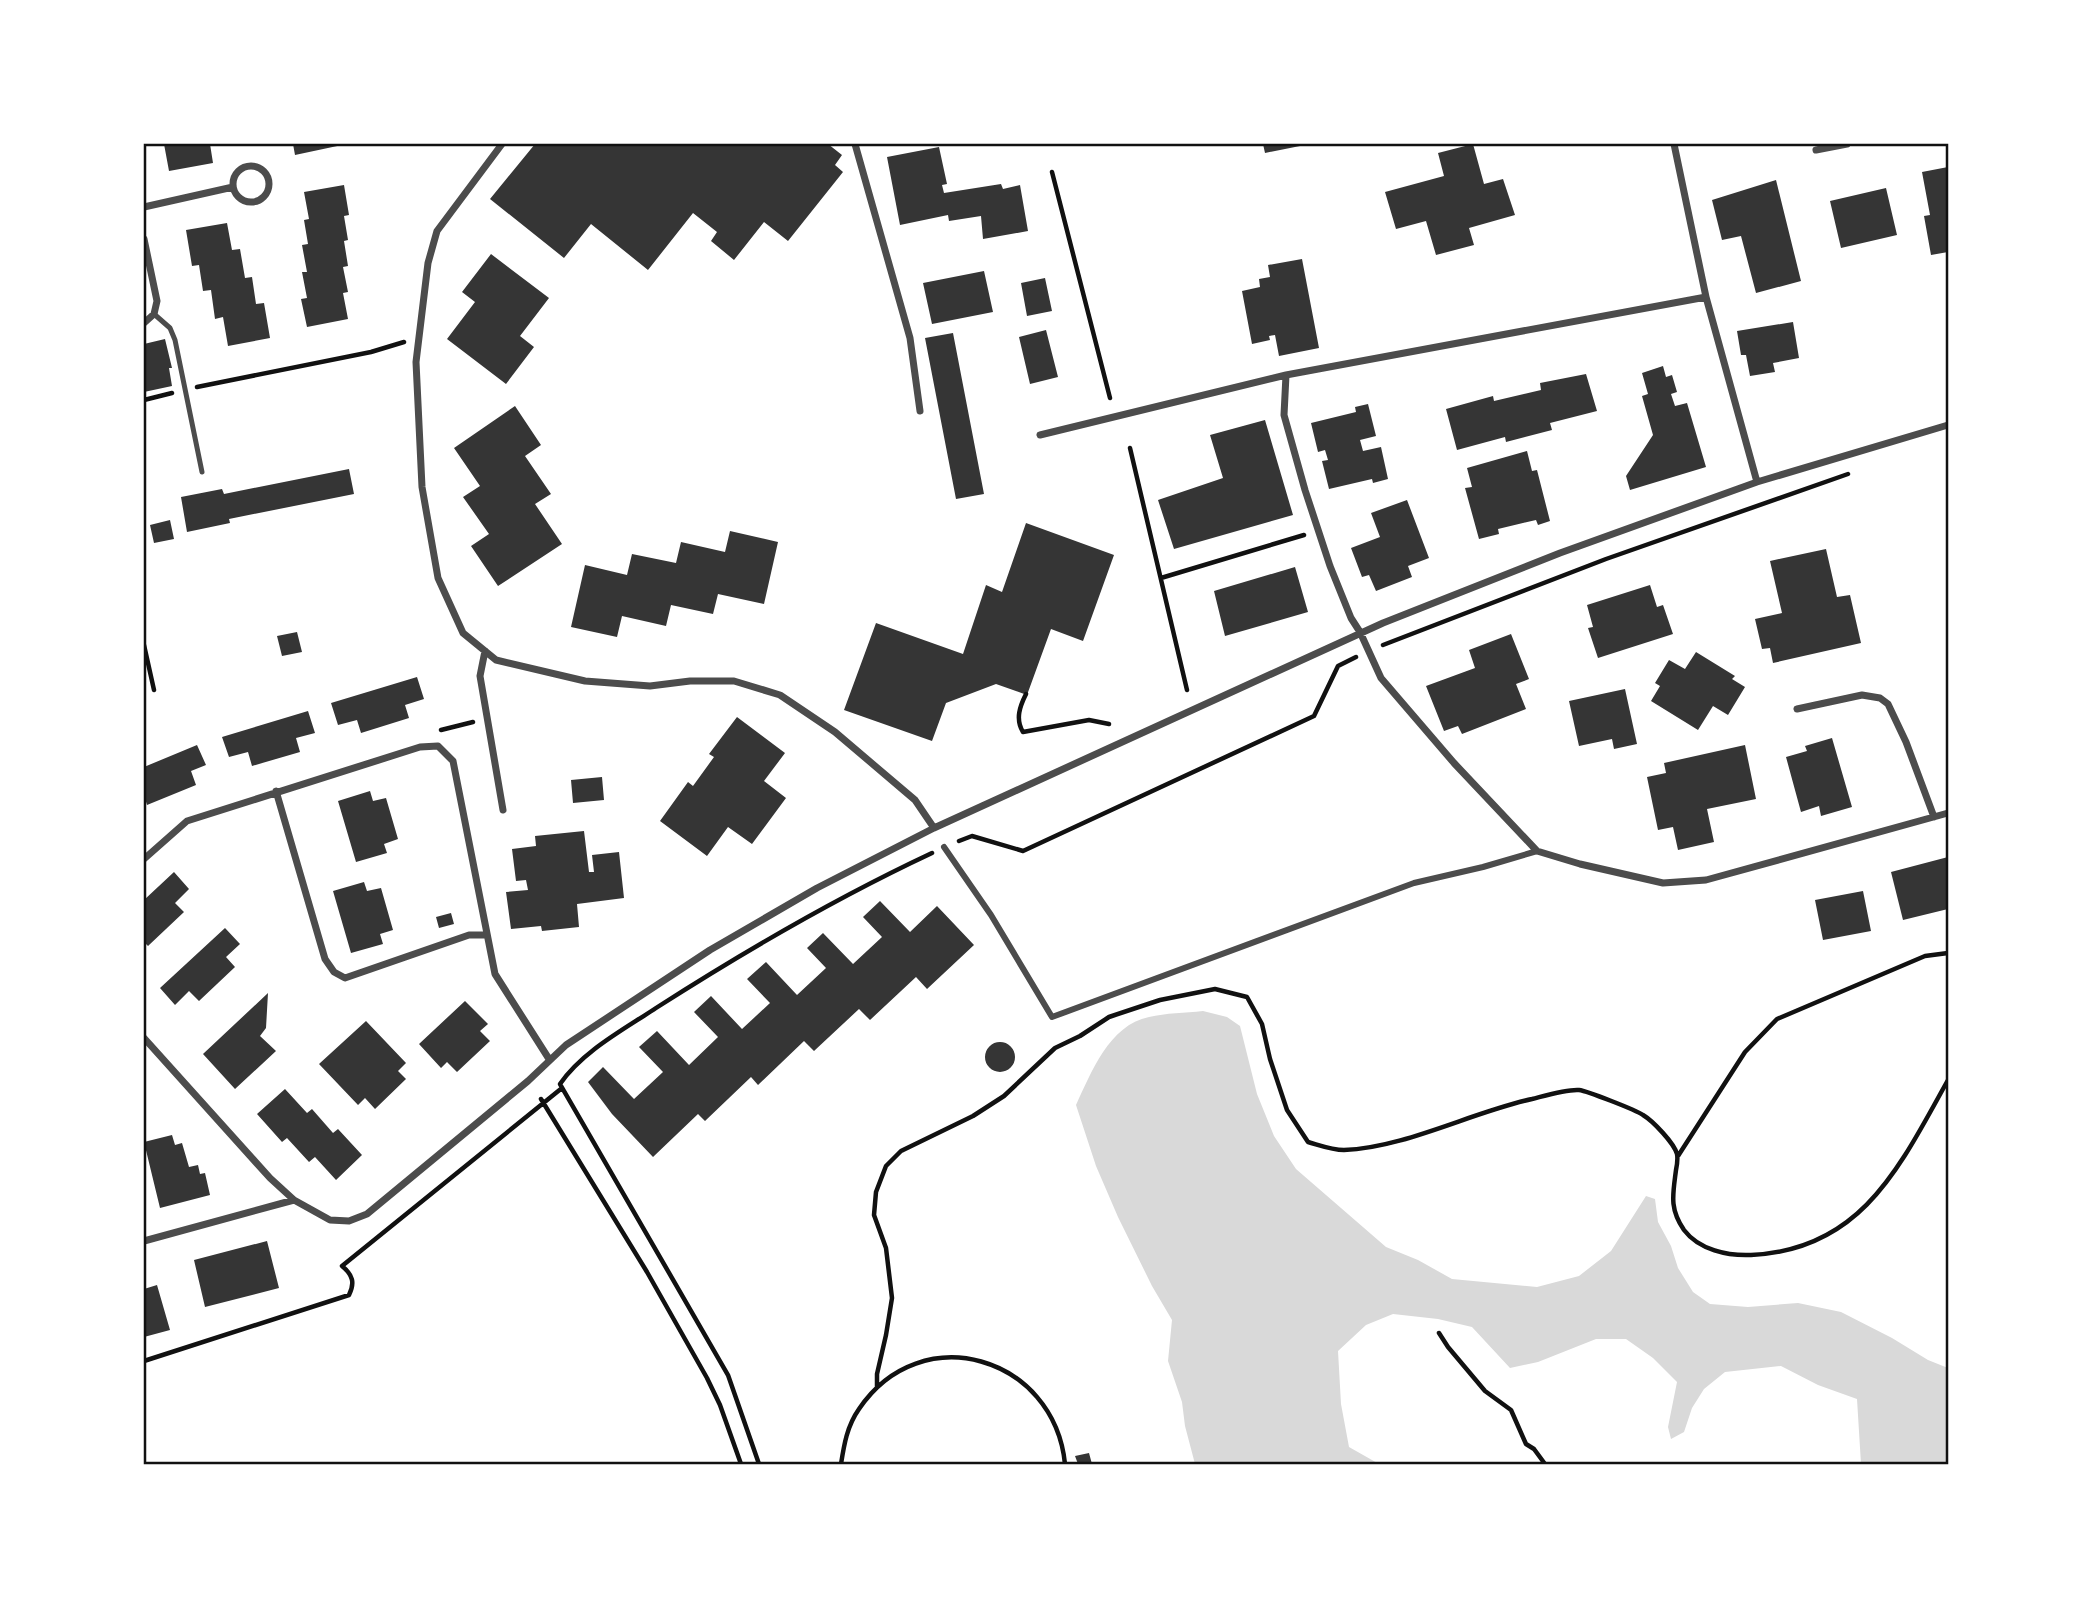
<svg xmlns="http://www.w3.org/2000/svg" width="2092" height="1608" font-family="'Work Sans',sans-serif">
<rect width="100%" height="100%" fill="#fff"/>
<path fill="#d9d9d9" d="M1203 1011 1227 1017 1240 1026 1257 1094 1274 1136 1296 1169 1386 1247 1418 1260 1452 1279 1537 1287 1579 1276 1611 1251 1646 1196 1655 1199 1658 1222 1671 1246 1678 1268 1693 1292 1710 1304 1748 1307 1798 1303 1841 1312 1892 1338 1928 1360 1948 1368V1464H1861L1857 1399 1818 1385 1781 1366 1725 1372 1704 1389 1692 1408 1684 1432 1671 1439 1668 1427 1677 1382 1653 1358 1626 1339H1596L1538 1362 1510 1368 1472 1327 1438 1319 1393 1314 1366 1325 1338 1351 1341 1404 1349 1447 1379 1464H1195L1185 1426 1182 1402 1168 1361 1172 1320 1152 1286 1118 1217 1096 1166 1076 1105C1091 1073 1109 1025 1149 1017 1166 1013 1185 1013 1203 1011Z"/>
<path fill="#353535" d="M164 144H210L213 163 169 171Z
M293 144H342V145L295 155Z
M535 144H828L842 155 835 165 843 172 788 241 764 222 734 260 711 241 717 232 693 213 648 270 591 224 564 258 490 199Z
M1263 144H1305V145L1265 153Z
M1473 144 1484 184 1503 179 1515 215 1469 228 1474 245 1436 255 1426 221 1396 229 1385 192 1444 176 1438 153Z
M939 147 947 184 942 185 944 193 1001 184 1003 189 1020 185 1028 231 983 239 981 216 949 221 948 215 900 225 887 157Z
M1948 167V252L1931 255 1924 216 1930 215 1922 172Z
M1776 180 1801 281 1756 293 1741 236 1722 240 1712 200Z
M344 185 349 215 344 216 348 240 344 241 348 266 343 267 348 292 343 293 348 319 307 327 301 299 307 298 302 272H307L302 245 308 244 304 220 309 219 304 192Z
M1886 188 1897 235 1841 248 1830 201Z
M227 223 232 250 240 249 245 278 252 277 256 304 264 303 270 338 228 346 223 317 215 319 211 290 203 291 199 265 192 266 186 230Z
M491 254 549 298 520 336 534 347 506 384 447 339 475 302 462 292Z
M1302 259 1319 348 1279 356 1275 335 1269 336 1270 340 1252 344 1242 291 1260 287 1259 279 1270 277 1268 265Z
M984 271 993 312 932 324 923 283Z
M1045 278 1052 311 1027 316 1021 283Z
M1793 322 1799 358 1773 363 1775 372 1750 376 1746 355H1741L1737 331Z
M1046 330 1058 377 1030 384 1019 337Z
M953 333 984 494 956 499 925 338Z
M165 339 172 368H169L172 386 144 392V344Z
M1663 366 1666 377 1672 375 1677 392 1671 394 1675 406 1687 403 1706 467 1630 490 1626 476 1653 435 1642 396 1648 394 1642 373Z
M1586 374 1597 411 1550 423 1552 430 1506 442 1505 437 1457 450 1446 409 1493 396 1494 401 1541 390 1540 383Z
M1368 404 1376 436 1360 440 1363 451 1381 447 1388 479 1373 483 1372 479 1329 489 1322 461 1328 460 1325 450 1318 452 1311 423 1356 412 1355 407Z
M515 406 541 445 525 456 551 494 535 504 562 544 498 586 471 546 489 534 463 497 480 486 454 448Z
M1265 420 1293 515 1174 549 1158 500 1223 478 1210 435Z
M1527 451 1532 471 1537 470 1550 521 1538 525 1536 520 1498 529 1499 534 1479 539 1465 488 1472 487 1467 468Z
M349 469 354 494 229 519 230 523 187 532 181 497 222 489 224 494Z
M1407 500 1429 558 1408 566 1412 577 1376 591 1369 575 1362 577 1351 548 1380 537 1371 513Z
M170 520 174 539 154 543 150 525Z
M1026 523 1114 555 1083 641 1051 629 1027 695 996 684 946 703 932 741 844 710 876 623 963 654 986 585 1002 592Z
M730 531 778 542 764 604 718 594 713 614 671 605 666 626 622 616 617 637 571 627 585 565 627 575 632 554 676 563 681 542 725 552Z
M1826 549 1837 597 1850 595 1861 643 1773 663 1770 648 1762 649 1755 619 1782 613 1770 561Z
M1295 567 1308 612 1225 636 1214 591Z
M1650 585 1657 607 1663 605 1673 634 1598 658 1588 628 1593 627 1587 605Z
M297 632 302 652 282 656 277 636Z
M1511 634 1529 679 1516 684 1526 709 1462 734 1458 726 1444 731 1426 686 1475 668 1469 650Z
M1696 652 1735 676 1732 679 1745 687 1728 715 1713 706 1698 730 1651 701 1660 686 1655 683 1669 660 1685 669Z
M417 677 424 699 405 705 409 718 361 733 357 720 338 725 331 703Z
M1625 689 1637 744 1614 749 1612 739 1579 746 1569 701Z
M308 711 315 733 296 738 300 752 252 766 248 752 229 757 222 737Z
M737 717 785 753 764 781 786 798 752 844 728 827 707 856 660 821 688 782 693 786 714 757 709 754Z
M1832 738 1852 807 1821 816 1819 806 1801 812 1786 757 1807 751 1805 746Z
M197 745 206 765 191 771 196 785 147 805 144 795V767Z
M1745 745 1756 799 1707 809 1714 842 1678 850 1673 827 1658 830 1647 777 1666 773 1664 763Z
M602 777 604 800 573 803 571 780Z
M370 791 373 801 386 798 398 839 384 844 387 853 356 862 338 801Z
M584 831 589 872H594L592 855 619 852 624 898 577 904 579 927 542 931 541 926 511 929 506 892 528 890 526 880 516 881 512 849 536 846 535 836Z
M1948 857V909L1903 920 1891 872Z
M174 872 189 889 175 903 184 912 148 946 144 942V900Z
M364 882 367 891 381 888 393 930 380 934 383 944 351 953 333 891Z
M1863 891 1871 931 1823 940 1815 900Z
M880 901 910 932 937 906 974 945 927 989 916 977 870 1020 859 1009 814 1051 804 1041 758 1085 751 1077 705 1121 698 1114 653 1157 612 1114 588 1082 603 1067 634 1099 663 1072 639 1047 657 1031 689 1065 718 1037 694 1012 711 996 742 1029 770 1003 747 979 766 962 797 995 826 968 807 948 823 933 853 964 882 937 863 917Z
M451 913 454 924 439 928 436 917Z
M225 928 240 944 226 957 235 967 199 1001 189 991 175 1005 160 988Z
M268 993 266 1028 260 1036 276 1051 235 1089 203 1054Z
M465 1001 488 1024 480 1031 490 1041 457 1072 447 1062 441 1068 419 1044Z
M366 1021 406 1063 398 1071 406 1079 375 1109 365 1098 358 1105 319 1064Z
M985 1057a15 15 0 1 1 30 0a15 15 0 1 1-30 0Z
M285 1089 307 1113 312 1109 333 1133 338 1129 362 1155 336 1180 315 1157 309 1162 287 1138 282 1142 257 1114Z
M172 1135 175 1145 182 1143 189 1167 198 1165 200 1174 205 1173 210 1195 160 1208 144 1142Z
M267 1241 279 1288 205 1307 194 1260Z
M157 1285 170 1330 144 1337V1289Z
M1089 1453 1092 1464H1078L1075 1456Z"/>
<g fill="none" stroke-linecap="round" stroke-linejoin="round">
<path stroke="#111" stroke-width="4.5" d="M1052 172 1110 398
M197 387 371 352 404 342
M144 400 172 393
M1130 448 1187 690
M1161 578 1304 535
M144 645 154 690
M1383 645 1606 559 1848 474
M1026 694C1020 706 1015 719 1023 732L1089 720 1109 724
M441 730 473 722
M959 841 972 836 1023 851 1314 716 1338 666 1356 657
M541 1099 647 1272 707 1378 720 1405 741 1464
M1678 1156 1745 1052 1777 1019 1925 956 1948 953
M1439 1333 1448 1347 1485 1391 1511 1410 1526 1444 1534 1449 1545 1464
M144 1361 349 1295C355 1283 353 1275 342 1266L562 1088
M877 1387V1374L886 1335 892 1298 886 1248 874 1215 876 1192 886 1166 901 1151 973 1116 1004 1096 1055 1048 1080 1036 1109 1017 1160 1000 1215 989 1247 997 1262 1024 1270 1059 1287 1110 1308 1142C1319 1145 1332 1150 1344 1150 1404 1148 1472 1112 1532 1099 1544 1096 1567 1089 1579 1090 1587 1091 1636 1110 1643 1115 1653 1121 1674 1143 1677 1154 1678 1159 1677 1165 1676 1170 1673 1194 1669 1208 1684 1230 1699 1250 1728 1256 1751 1255 1862 1250 1900 1166 1948 1080
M759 1464 728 1375 560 1084C583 1051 623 1030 656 1008 745 951 836 898 932 853
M841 1464C844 1445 847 1426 859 1409 921 1317 1054 1356 1065 1464"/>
<path stroke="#4c4c4c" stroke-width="5" d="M154 314 170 328 175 340 202 472"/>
<path stroke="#4c4c4c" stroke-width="6" d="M944 847 991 915 1052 1017 1414 883 1483 867 1537 851"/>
<path stroke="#4c4c4c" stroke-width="7" d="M502 144 437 231 428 263 416 362 422 487 438 578 463 633 496 660 585 681 650 686 690 681H734L780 695 835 732 915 800 934 828
M855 144 910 338 920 411
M1674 144 1706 297 1757 482
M1816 150 1847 144
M233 184a18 18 0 1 1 36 0a18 18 0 1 1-36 0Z
M144 207 233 187
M144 239 157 301 154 314 144 323
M1286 375 1284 415 1305 490 1330 566 1351 618 1360 632 1381 678 1454 763 1537 851 1580 864 1663 883 1706 880 1948 813
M1040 435 1286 375 1706 297
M485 651 480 676 503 810
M1797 709 1862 695 1880 698 1888 704 1906 742 1934 817
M276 791 325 959 334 972 345 978 469 935H487
M144 859 187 821 420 747 438 746 453 761 495 974 549 1059
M144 1038 270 1178 294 1200 330 1220 349 1221 367 1214 528 1081 566 1045 710 950 817 888 934 828 1383 623 1560 553 1757 482 1948 425
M144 1241 294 1200"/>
</g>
<rect width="2092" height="1608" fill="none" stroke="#ffffff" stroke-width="290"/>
<rect x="145" y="145" width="1802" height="1318" fill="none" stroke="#111" stroke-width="2.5"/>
</svg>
